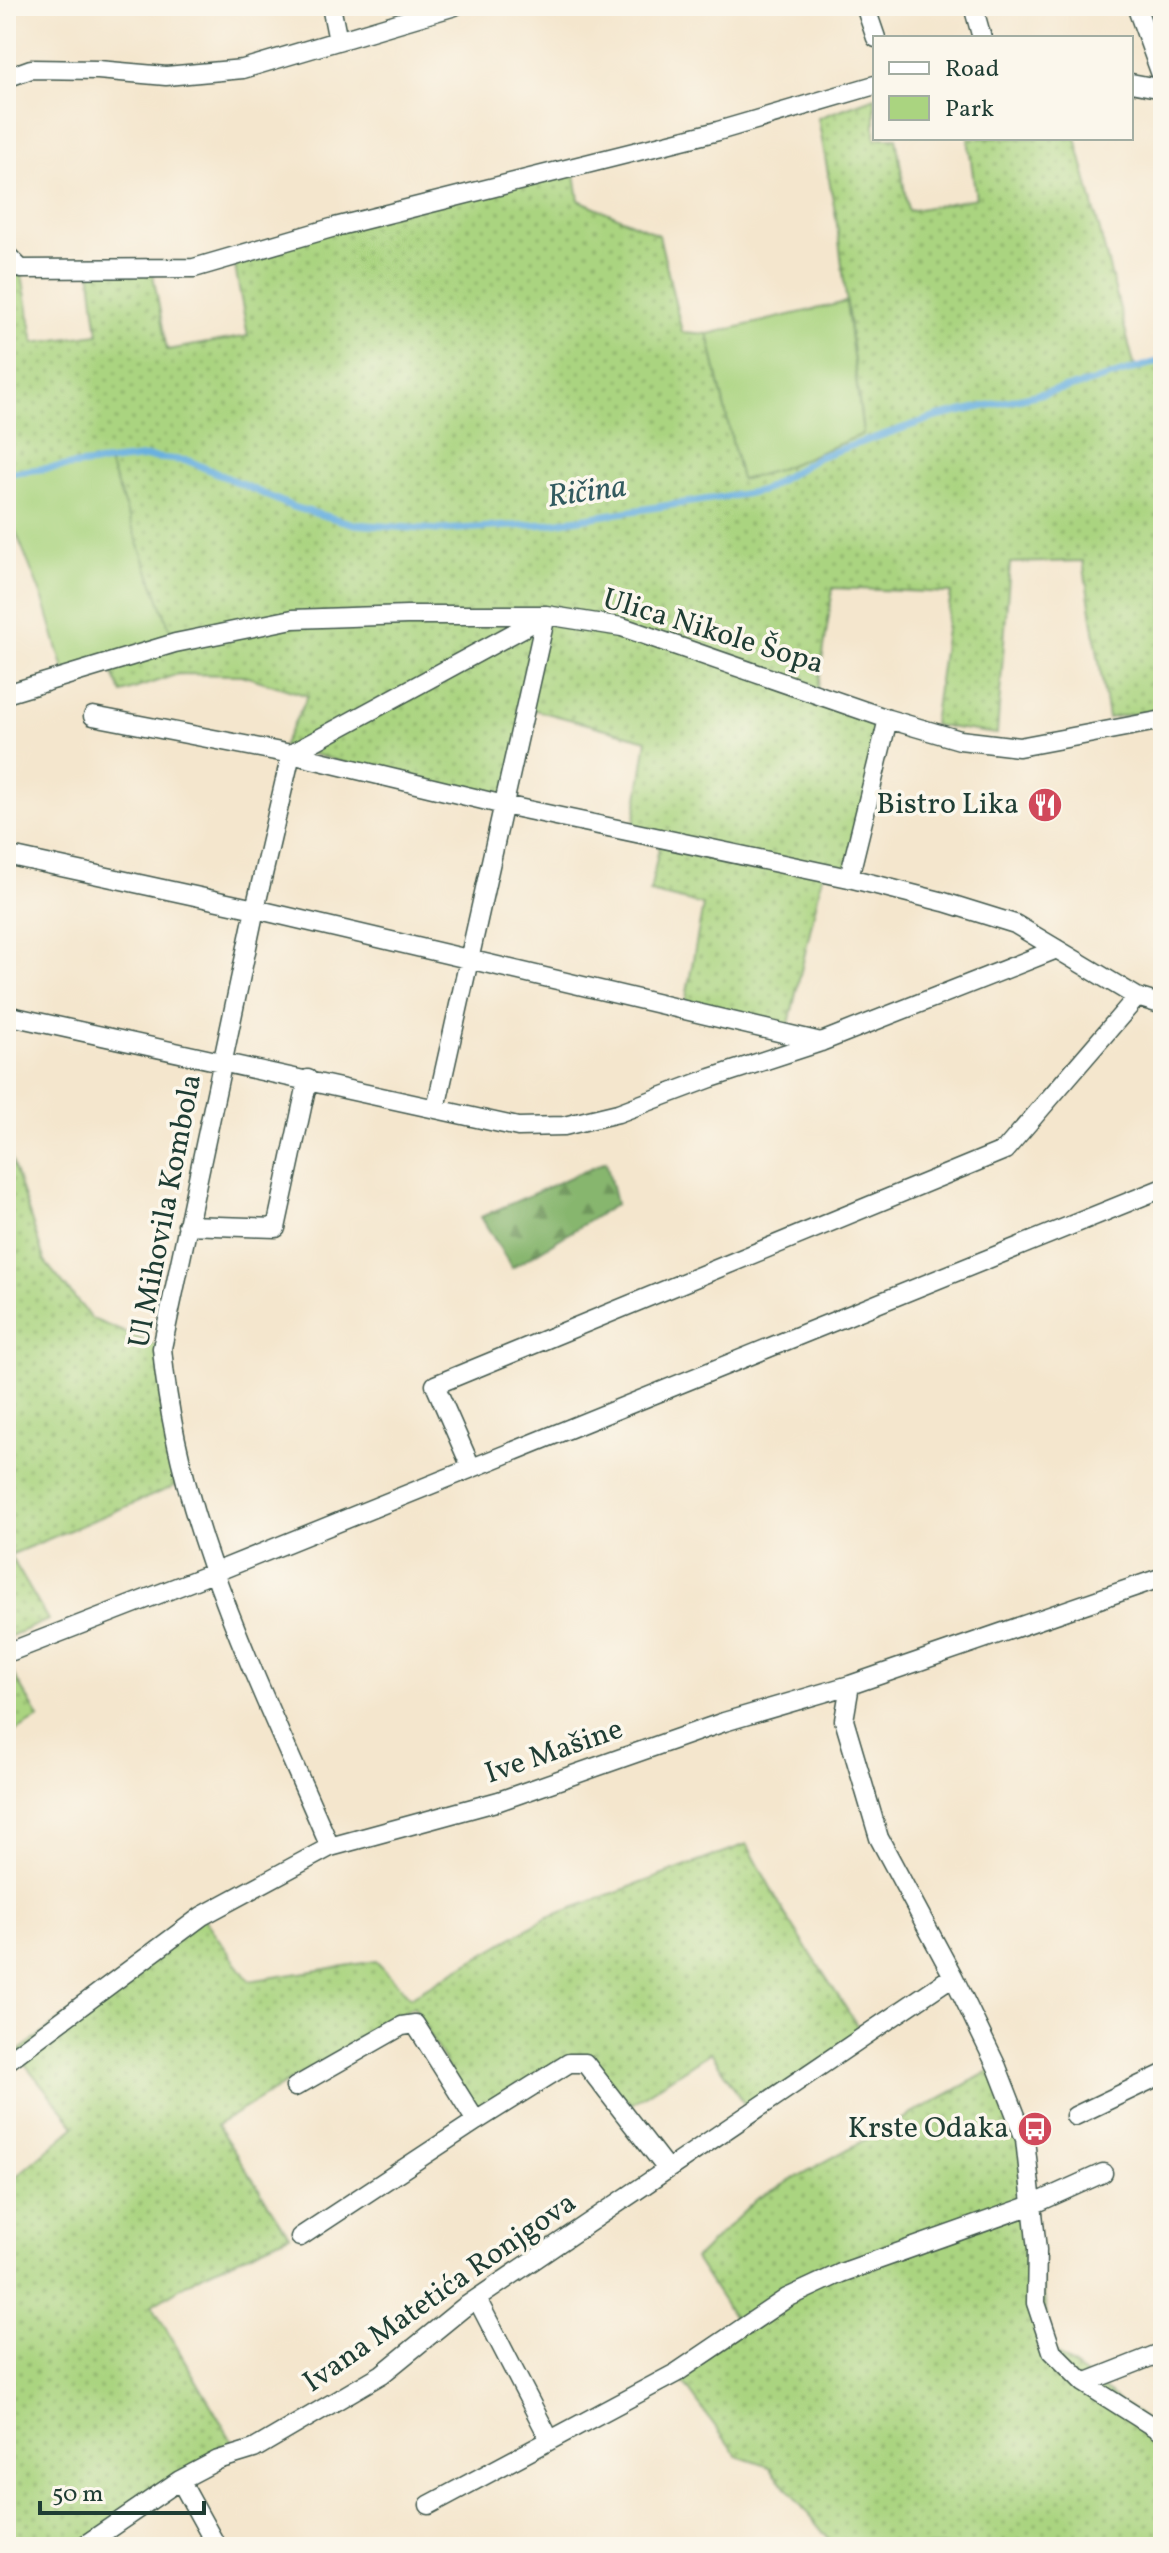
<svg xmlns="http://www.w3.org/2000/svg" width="1169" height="2553" font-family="Vollkorn,serif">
<defs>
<pattern id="grass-dots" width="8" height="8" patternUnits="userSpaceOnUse" patternTransform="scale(2)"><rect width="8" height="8" fill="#aad480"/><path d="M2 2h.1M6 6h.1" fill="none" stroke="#8aad6a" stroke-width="1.8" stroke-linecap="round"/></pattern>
<pattern id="forest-firs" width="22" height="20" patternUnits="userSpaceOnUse" patternTransform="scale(2)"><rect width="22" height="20" fill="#87b66e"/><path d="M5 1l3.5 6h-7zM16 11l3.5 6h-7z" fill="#6e955b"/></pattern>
</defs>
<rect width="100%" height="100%" fill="#fbf7ec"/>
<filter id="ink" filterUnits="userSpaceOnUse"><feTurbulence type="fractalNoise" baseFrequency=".0125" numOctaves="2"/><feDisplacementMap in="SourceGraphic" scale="16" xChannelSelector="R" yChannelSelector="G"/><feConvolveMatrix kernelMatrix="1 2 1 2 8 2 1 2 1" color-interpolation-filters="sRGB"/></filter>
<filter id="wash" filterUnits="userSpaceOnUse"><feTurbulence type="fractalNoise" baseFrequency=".006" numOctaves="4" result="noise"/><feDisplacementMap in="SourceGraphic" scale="32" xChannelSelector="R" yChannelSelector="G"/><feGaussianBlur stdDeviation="1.8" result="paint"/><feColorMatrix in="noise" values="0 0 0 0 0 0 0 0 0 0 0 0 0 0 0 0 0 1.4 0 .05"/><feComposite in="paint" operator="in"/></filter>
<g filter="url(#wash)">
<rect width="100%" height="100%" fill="#f4e6cd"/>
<path fill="url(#grass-dots)" stroke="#64885a" stroke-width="2" d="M875 97V138H896L908 211 976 198 968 138H1076L1135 368 1163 360V709L1108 718 1083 561 1010 563 997 734 933 725 951 593 833 588 817 694 888 719 849 878 823 873 787 1033 684 1009 703 905 650 892 661 838 633 831 647 740 524 707 504 805 282 746 308 696 242 675 178 674 122 693 108 664 41 468 6 473V254L21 269 34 343 98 334 90 269H152L167 350 248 336 233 256 574 167 579 200 659 235 682 332 708 334 741 479 777 470 863 433 836 217 818 118Z
M6 1143 45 1262 92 1319 162 1348 185 1482 10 1555 48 1620 6 1638Z
M6 1661 39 1718 6 1737Z
M747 1844 785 1914 864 2036 750 2113 711 2052 631 2104 603 2084 585 2063 476 2121 414 2006 217 2125 289 2235 199 2276 152 2305 239 2453 82 2547H6V2176L11 2181 75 2126 16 2053 202 1916 249 1981 376 1961 410 1997 546 1918Z
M997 2067 1025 2139 1037 2250 1052 2351 1163 2433V2547H835L770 2467 737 2456 676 2373 741 2330 695 2259 757 2199Z"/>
<path fill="url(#forest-firs)" stroke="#537a51" stroke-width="2" d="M606 1161 616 1204 512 1268 481 1217Z"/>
<path fill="#aad480" stroke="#64885a" stroke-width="2" d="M846 302 863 434 777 470 741 480 708 334Z
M108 461 175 643 66 677 44 602 6 507V473Z"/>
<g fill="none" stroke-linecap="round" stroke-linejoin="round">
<path stroke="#69b0e0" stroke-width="7" d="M6 473 148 457 189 461 293 507 354 524 439 530 547 524 762 491 818 457 936 417 1085 384 1163 360"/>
</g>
</g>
<g filter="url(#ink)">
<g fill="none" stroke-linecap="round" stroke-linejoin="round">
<g stroke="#3f564b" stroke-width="21">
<path id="minor" d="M331 6 338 41
M865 6 876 38
M973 6 982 38
M1136 6 1163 80
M6 78 31 69 98 70 166 76 243 69 455 6
M1131 83 1163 89
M6 254 21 269 194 268 335 227 718 131 875 85
M6 694 175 643 293 619 407 615H546L622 627 888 719 960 740 1019 747 1163 720
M93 716 291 754 504 805 849 878 944 902 1015 924 1137 997 1163 1005
M291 754 255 909 162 1348C177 1525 261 1686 330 1847
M291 754 545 616
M6 855 255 909 821 1042
M849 878 888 719
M6 1015 518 1127 564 1126 618 1113 711 1078 821 1042 1057 949
M436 1108 546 615
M187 1225 276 1228 308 1079
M471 1467 435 1385 1005 1150 1137 997
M12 1651 213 1573 1163 1188
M850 1685 844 1720 879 1838 953 1976 997 2067 1025 2139 1037 2250 1036 2303 1052 2351 1084 2383 1163 2433
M6 2062 202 1916 330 1847 499 1801 724 1722 850 1685 1163 1577
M295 2087 402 2026 415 2024 476 2121 569 2063H585L667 2169
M1075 2116 1163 2074
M300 2237 476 2121
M477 2299 550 2440
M1084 2383 1163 2352
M180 2480 217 2547
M429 2505 676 2373 787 2298 841 2273 1032 2205 1103 2173
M82 2547 180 2480 218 2460 254 2449 382 2374 463 2308 953 1976"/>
</g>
<use href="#minor" stroke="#fff" stroke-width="18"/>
</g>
</g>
<defs>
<g id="restaurant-disc" transform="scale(1.8)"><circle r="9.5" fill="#d1495b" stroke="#fbf7ec"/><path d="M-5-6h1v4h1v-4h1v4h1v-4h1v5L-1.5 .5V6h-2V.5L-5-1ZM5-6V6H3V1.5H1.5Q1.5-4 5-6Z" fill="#fff"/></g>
<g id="bus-disc" transform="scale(1.8)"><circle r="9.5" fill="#d1495b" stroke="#fbf7ec"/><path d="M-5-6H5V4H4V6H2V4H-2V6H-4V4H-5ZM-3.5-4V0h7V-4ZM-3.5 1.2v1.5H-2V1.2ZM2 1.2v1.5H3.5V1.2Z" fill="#fff"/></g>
</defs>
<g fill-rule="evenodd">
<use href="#restaurant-disc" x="1045" y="805"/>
<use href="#bus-disc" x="1035" y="2129"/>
</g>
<g text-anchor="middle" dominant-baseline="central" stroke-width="7" stroke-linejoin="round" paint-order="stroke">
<g font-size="30" fill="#1f3d34" stroke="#fbf7ec">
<text transform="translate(713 632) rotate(17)">Ulica Nikole Šopa</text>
<text transform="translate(166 1211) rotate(-79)">Ul Mihovila Kombola</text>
<text transform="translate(554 1752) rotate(-19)">Ive Mašine</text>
<text transform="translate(440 2293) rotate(-35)">Ivana Matetića Ronjgova</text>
</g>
<g font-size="30" fill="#1f3d34" stroke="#fbf7ec" text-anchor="end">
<text x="1019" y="805">Bistro Lika</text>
<text x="1009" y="2129">Krste Odaka</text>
</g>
<g font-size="32" font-style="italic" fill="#325a5f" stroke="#fbf7ec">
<text transform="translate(587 493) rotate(-8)">Ričina</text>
</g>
</g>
<rect width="1169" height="2553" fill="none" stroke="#fbf7ec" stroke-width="32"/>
<rect x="873" y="36" width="260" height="104" fill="#fbf7ec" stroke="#a3ada2" stroke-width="2"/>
<rect x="889" y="62" width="40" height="12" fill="#ffffff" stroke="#a3ada2" stroke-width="2"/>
<text x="945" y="76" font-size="24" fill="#1f3d34">Road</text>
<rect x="889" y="96" width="40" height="24" fill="#aad480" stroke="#a3ada2" stroke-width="2"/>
<text x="945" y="116" font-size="24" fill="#1f3d34">Park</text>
<path d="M40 2501v12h164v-12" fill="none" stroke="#1f3d34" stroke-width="4"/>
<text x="52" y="2501" font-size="24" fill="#1f3d34" stroke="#fbf7ec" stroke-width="6" paint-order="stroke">50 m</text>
</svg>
